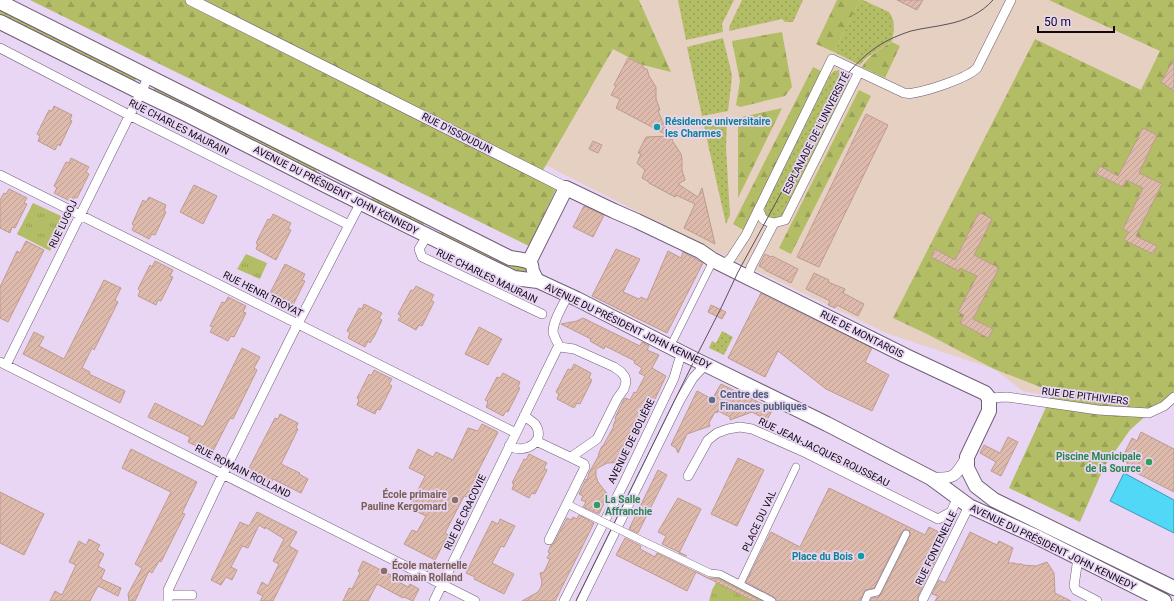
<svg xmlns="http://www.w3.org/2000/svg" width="1174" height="601" font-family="Roboto,sans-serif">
<defs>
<pattern id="grass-dots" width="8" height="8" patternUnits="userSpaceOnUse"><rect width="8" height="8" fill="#b3bd65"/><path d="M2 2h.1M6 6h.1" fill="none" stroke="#99a157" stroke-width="1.8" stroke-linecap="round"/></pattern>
<pattern id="forest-firs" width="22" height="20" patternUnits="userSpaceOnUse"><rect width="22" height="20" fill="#b3bd65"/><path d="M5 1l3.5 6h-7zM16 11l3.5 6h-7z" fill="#99a157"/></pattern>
<pattern id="park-tufts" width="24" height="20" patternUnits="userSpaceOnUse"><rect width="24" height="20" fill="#b3bd65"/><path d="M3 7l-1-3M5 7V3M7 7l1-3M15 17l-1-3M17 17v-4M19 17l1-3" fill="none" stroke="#99a157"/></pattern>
<pattern id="building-hatch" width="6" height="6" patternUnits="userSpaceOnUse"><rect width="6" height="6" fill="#debaad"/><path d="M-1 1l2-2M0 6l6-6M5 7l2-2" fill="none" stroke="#bd9f94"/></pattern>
</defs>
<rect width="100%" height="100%" fill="#e9d6f4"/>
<path fill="#e5d0c2" d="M220 0H1174L1072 401 1023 391 994 369 886 333 717 252Z"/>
<path fill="url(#grass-dots)" d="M678 0H734L722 24 723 32 686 40Z
M742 0H803L793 22H785L782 19 729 31 730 25Z
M860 0H863L889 12C896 21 894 31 892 41L866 58 860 65 834 52Z
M0 10 134 75 136 79 135 81 130 82 0 18Z
M723 38 732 75 731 86 728 111 702 116 687 47Z
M841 70C848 74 849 77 849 85L783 215 779 219H772C766 216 764 213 765 206L830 75 834 71Z
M155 87 310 163 317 171 316 173 155 93 154 89Z
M727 117 726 149 730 215 726 224 703 122Z
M374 195 425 222 424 224 422 226 372 201 371 199Z
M443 232 526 265 528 273 525 274 507 269 437 234 438 233Z
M722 331 733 337 724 355 709 348 712 341 716 343Z"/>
<path fill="url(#forest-firs)" d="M30 0H639L671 72 643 65 613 49 538 179 556 189 529 246Z
M837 0H860L834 52 816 44Z
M1049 0H1174V397L1149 413 1130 430 1104 467 1080 522 1009 488 1053 392 994 369 929 335 893 318 1035 39 1141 90 1160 51Z
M782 32 792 87 785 96 740 107 736 105 740 81 732 41Z
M892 42 900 46 885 78 862 67C869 55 880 49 892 42Z
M813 67 825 73 745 231 733 224Z
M859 90 871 96 791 254 779 248Z
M782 108 738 198V118Z"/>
<path fill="url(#park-tufts)" d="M33 203 61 216 62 228 50 251 17 234Z
M246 254 267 263 260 279 237 269Z
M720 575 772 601H709L712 590Z"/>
<path fill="#52d8f7" stroke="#3e9ab3" d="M1124 473 1174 500V533L1110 501Z"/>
<path fill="url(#building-hatch)" stroke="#bd9b8e" d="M897 0H923L917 10Z
M628 58 643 65V68L647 69 649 76 656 87V99L660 110 658 111 669 136H671L673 142 681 154 682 159V170L685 180 678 184 698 197 702 188 715 244 684 228 695 204 676 195 675 197 649 183V182L642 178 645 170 637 163 641 154 638 153 646 137 669 136 616 108 620 99 611 95 616 86 614 85Z
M1174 59V91L1161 82Z
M54 106 72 115 70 120 72 121 60 146 58 144 55 150 38 141 40 136 37 134 49 110 52 111Z
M866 114 888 125 819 267 797 257Z
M1143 128 1157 135 1139 173 1162 184 1136 236 1157 246 1153 254 1124 240 1129 232 1123 229 1143 188 1126 180 1123 187 1096 174 1100 166 1118 176Z
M593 141 602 145 598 153 589 149Z
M71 158 89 167 86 172 89 174 77 198 75 197 72 202 54 193 57 188 54 186 66 162 69 163Z
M194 185 217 196 203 224 180 212Z
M9 189 27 198 24 203 27 204 15 228 12 227 10 233 0 228V200L4 193 6 194Z
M149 197 166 205 164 211 166 212 155 235 152 234 149 239 132 230 134 225 132 224 143 200 146 202Z
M584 206 604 215 593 237 573 227Z
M979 212 992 219 974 255 999 268 973 319 993 329 988 338 960 323 964 315 958 312 977 276 960 268 959 271 931 257 935 249 955 260Z
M273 214 291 223 288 229 291 230 276 260 256 249 258 244 256 243 268 219 270 220Z
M26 241 44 250 8 322 0 318V287L17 251 20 253Z
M616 249 640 259 623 292 639 299 641 297 647 300 668 251 681 258 683 252 703 263 667 333 592 296Z
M765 254 771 257 772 256 798 269 791 283 765 270V269L759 266Z
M155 261 173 270 170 276 173 277 161 301 158 300 156 305 138 296 140 291 138 289 150 265 152 267Z
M285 264 305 274 302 280 305 281 293 305 291 303 288 309 270 299 273 294 270 293Z
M814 273 829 280 828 282 845 289 843 293 864 304 858 316 837 305 835 308 828 305 830 301 806 289Z
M104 280 121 288 115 300 118 302 94 350 92 348 82 368 90 372 89 374 125 391 120 403 23 354 34 332 44 337 39 346 64 359Z
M416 286 434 295 431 300 434 302 422 326 419 325 416 330 398 320 401 316 398 314 411 290 413 291Z
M761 293 872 348 865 362 889 375 872 411 826 389 778 351 765 377 728 358Z
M228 297 246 306 243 312 246 313 234 337 231 336 228 341 210 332 213 327 210 326 222 302 225 303Z
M364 304 382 313 379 318 382 320 375 335 370 343 368 341 365 347 348 338 350 333 347 331 359 308 362 309Z
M711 305 726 312 722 319 708 312Z
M583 318 640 346 642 342 649 346 647 350 659 355 652 368 666 376 625 462 607 463 596 469V476L598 482 608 495 599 514 583 507 586 502 581 500 583 496 579 494 586 479 587 480 589 473 599 455H598L602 446H603L614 426H613L616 419 615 418 624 399 625 398 630 400 634 392 636 393 645 376 639 373 642 368 634 363 635 361 605 346 604 349 590 341 591 339 561 324 577 321Z
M479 327 502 339 488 365 465 354Z
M242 348 260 357 254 368 257 370 233 419 230 418 213 451 209 452 188 442 190 437 148 417 155 403 203 427Z
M574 364 591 373 589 378 592 380 580 404 577 403 574 408 557 399 559 394 556 392 568 369 571 370Z
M374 370 392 379 389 384 392 386 380 410 377 409 375 414 357 405 359 400 357 398 369 374 371 376Z
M503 373 520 382 518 387 520 388 508 412 506 411 503 416 486 407 488 402 485 400 497 377 500 378Z
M721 384 773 409 767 420 752 412 730 420V417L718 411 717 413 715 412 709 423 710 426 687 434 678 453 676 448 671 445 697 391 712 399Z
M280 414 298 423 296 428 298 429 281 464 300 473 299 474 308 479 301 493 273 479 271 483 251 473 249 468 275 418 278 419Z
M482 424 498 432 475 477 478 479 468 497 464 496 445 533 448 535 435 560 404 544 412 530 417 532 426 516 409 508 425 476 409 468 418 449 433 457 436 452 453 460 468 428 478 431Z
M1141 432 1174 449V492L1125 467 1128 463 1121 460 1132 438 1137 441Z
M1008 437 1018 442 1001 476 991 471 996 462 980 453 984 445 1000 453Z
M131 449 197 482 182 513 185 514 161 562 159 561 152 573 149 571 135 601H129L128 594 142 568 135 564 171 492 122 468Z
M529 454 547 463 544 468 547 470 535 494 532 493 529 498 512 489 514 484 512 483 524 459 526 460Z
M738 458 764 470 737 526 711 514Z
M658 470 667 475 638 533 629 529Z
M829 488 925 535 929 527 947 536 918 596V601H870L872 598 878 597 881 594 910 536V532L906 529 902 532 874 588 865 590 860 601H777L774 597 746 582 771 532 800 547Z
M0 492 44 514 24 555 0 543Z
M678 498 701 509 679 553 687 556 662 544 666 536 658 532Z
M257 512 297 532 289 546 298 551 273 601H260L263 596 257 593 262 582 268 586 279 564 273 561 284 539 265 527V529L259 525 248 548 242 546 231 567 237 570 232 580 226 577 221 585 211 580 240 522 249 526Z
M579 515 594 523 555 601H522L538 592 541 587 542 582 540 573 544 572 550 559 547 558 550 553 548 552 551 545 554 543 567 518 571 520 573 517 577 519Z
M500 519 515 526 504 547 501 546 492 563 514 574 504 594 474 579 475 577 466 573 492 521 498 524Z
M970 532 997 545 999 541 1013 548 1008 563H1015V564H1022L1023 565 1036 566 1047 562 1054 573 1055 593 1071 601H935L938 596 932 594 939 580 945 583Z
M625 538 641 546 640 549 655 557 657 553 708 578 719 579 761 601H753L696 572 687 591 616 555Z
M89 539 100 545 97 550 104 554 98 566 105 570 101 579 121 588 118 596 98 586 90 601H50L55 591 62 595 76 565 69 562 79 541 86 545Z
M363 561 391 575 390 577 408 587 410 584 419 589 413 601 404 597 403 598 377 584 368 601H343L349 588 352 589 360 573 358 571Z"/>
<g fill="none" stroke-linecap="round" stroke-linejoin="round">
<g stroke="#6f5e78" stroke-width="8">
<path id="pedestrian" d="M674 339 711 265
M567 504 583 512
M649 544 710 573 720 574 772 601
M740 584 796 467
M865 601 868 594 877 592 906 534"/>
</g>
<g stroke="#6f5e78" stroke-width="10">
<path id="minor" d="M0 48 129 115 349 225
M0 175 516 433
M759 209C762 220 763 221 774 223
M427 236 419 249 422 257 542 314
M724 265 731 258 746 235 832 59 904 93C907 93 911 94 913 93 927 91 968 78 977 68L1011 0
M748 277 751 267 774 223 785 220 859 72
M560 347C557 342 554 337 553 332 553 321 563 305 568 295
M0 362 475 601
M6 365 149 76
M989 398 1007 397 1098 410 1149 413 1164 406 1174 397
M536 441 572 458 584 464 585 467 549 540
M509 446C525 455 547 441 535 424 532 421 527 418 524 416
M688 476 708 440 717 433 728 429 740 427 752 429 806 453 938 519 951 512 958 497
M1078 558 1074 586 1076 590 1097 601
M168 595H192
M923 599 969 506
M168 601V590L223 474 292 335 361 202
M434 601 557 349 560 347 574 349 614 367 621 372 625 377 626 382 624 389 617 399 597 439 574 455 572 458
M564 601 624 483 674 378 679 361 683 353
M581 601 680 400 693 378 706 364"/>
</g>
<g stroke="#6f5e78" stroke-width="12">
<path id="tertiary" d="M191 0 566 188
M931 478C955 479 955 477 967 457"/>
</g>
<g stroke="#6f5e78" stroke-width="14">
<path id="secondary" d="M529 262 532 265 533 271 538 281"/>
</g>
<g stroke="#6f5e78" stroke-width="16">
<path id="primary" d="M0 2 510 258C516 259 523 259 529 262L566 188 614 211 637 221 700 251 713 260 741 274 906 356 985 393 989 398V411L967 457V468L976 486 994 500 1174 588
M0 22 140 92 184 113 329 187 491 267 514 278 538 281 577 299 688 356 827 424 931 478 969 506 1037 537 1164 601"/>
</g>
<use href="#pedestrian" stroke="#fff" stroke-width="7"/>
<use href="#minor" stroke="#fff" stroke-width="9"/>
<use href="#tertiary" stroke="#fff" stroke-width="11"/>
<use href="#secondary" stroke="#fff" stroke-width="12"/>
<use href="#primary" stroke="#fff" stroke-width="14"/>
<path stroke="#5a4f60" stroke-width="1" d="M576 601 695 359 722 306 738 272 844 78C864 54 880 41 911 31 923 28 935 27 948 24 964 21 982 13 993 0"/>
<g stroke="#6f5e78" stroke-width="8" stroke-linecap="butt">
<path id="pedestrian-bridge" d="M583 512 649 544"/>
</g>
<use href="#pedestrian-bridge" stroke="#fff" stroke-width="7"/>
</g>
<g fill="#0f9aa8" stroke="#e9d6f4" stroke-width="1.5">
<circle cx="657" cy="127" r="4"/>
<circle cx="861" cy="556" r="4"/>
</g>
<circle fill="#5c6f8a" stroke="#e9d6f4" stroke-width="1.5" cx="712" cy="400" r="4"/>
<g fill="#2e9e5b" stroke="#e9d6f4" stroke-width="1.5">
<circle cx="1149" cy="462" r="4"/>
<circle cx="597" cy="505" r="4"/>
</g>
<g fill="#8d6e63" stroke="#e9d6f4" stroke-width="1.5">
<circle cx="455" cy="500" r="4"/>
<circle cx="384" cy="571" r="4"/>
</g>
<g text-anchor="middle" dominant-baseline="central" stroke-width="3.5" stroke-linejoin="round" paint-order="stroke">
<g font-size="10" font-weight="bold" fill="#0d838f" stroke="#e9d6f4" text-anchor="start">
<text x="665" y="121">Résidence universitaire<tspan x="665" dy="12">les Charmes</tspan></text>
<text x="853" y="556" text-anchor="end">Place du Bois</text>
</g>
<g font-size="10" fill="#100913" stroke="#e9d6f4">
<text transform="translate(179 127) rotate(27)">RUE CHARLES MAURAIN</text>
<text transform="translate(457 133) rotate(27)">RUE D'ISSOUDUN</text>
<text transform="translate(816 133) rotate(-63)">ESPLANADE DE L'UNIVERSITÉ</text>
<text transform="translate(336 190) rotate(27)">AVENUE DU PRÉSIDENT JOHN KENNEDY</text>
<text transform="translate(63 224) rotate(-64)">RUE LUGOJ</text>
<text transform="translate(487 276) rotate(26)">RUE CHARLES MAURAIN</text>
<text transform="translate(263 294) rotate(27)">RUE HENRI TROYAT</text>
<text transform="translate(628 326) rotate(26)">AVENUE DU PRÉSIDENT JOHN KENNEDY</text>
<text transform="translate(862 334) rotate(27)">RUE DE MONTARGIS</text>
<text transform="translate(1085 396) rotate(7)">RUE DE PITHIVIERS</text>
<text transform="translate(631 441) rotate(-64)">AVENUE DE BOLIÈRE</text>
<text transform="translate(824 452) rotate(26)">RUE JEAN-JACQUES ROUSSEAU</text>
<text transform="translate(243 471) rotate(27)">RUE ROMAIN ROLLAND</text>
<text transform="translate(465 512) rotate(-64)">RUE DE CRACOVIE</text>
<text transform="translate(759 521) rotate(-65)">PLACE DU VAL</text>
<text transform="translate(1053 547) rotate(26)">AVENUE DU PRÉSIDENT JOHN KENNEDY</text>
<text transform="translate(936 548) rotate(-64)">RUE FONTENELLE</text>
</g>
<g font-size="10" font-weight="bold" fill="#4e5e75" stroke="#e9d6f4" text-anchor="start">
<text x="720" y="394">Centre des<tspan x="720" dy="12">Finances publiques</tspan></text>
</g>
<g font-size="10" font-weight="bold" fill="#27864d" stroke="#e9d6f4" text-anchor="end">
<text x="1141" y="456">Piscine Municipale<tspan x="1141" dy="12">de la Source</tspan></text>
<text x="605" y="499" text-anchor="start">La Salle<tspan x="605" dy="12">Affranchie</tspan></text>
</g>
<g font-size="10" font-weight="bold" fill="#785e54" stroke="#e9d6f4" text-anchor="end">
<text x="447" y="494">École primaire<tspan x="447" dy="12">Pauline Kergomard</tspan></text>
<text x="392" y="565" text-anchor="start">École maternelle<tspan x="392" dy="12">Romain Rolland</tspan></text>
</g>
</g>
<path d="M1038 26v6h76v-6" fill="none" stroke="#100913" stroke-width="2"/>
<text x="1044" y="26" font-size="12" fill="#100913" stroke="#e9d6f4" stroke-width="3" paint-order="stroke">50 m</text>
</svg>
